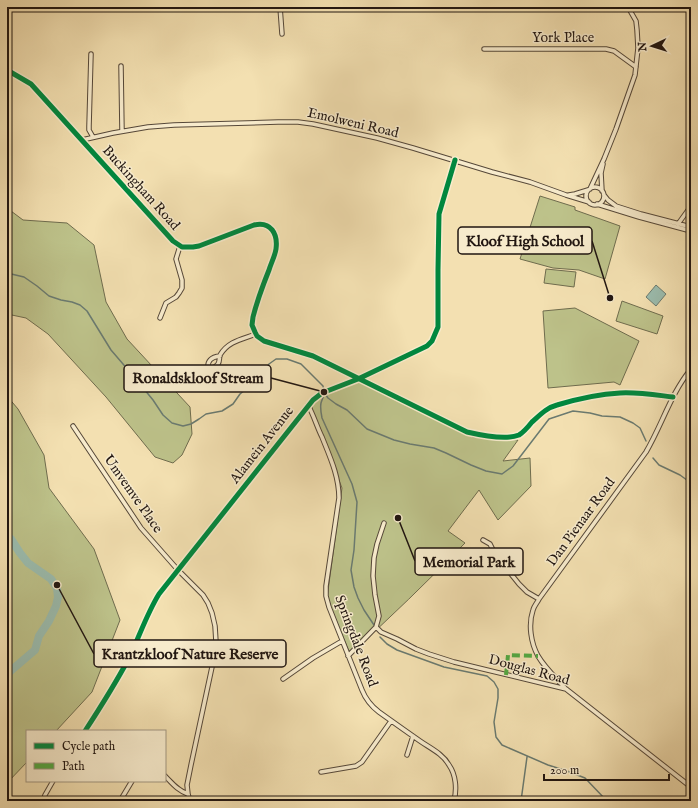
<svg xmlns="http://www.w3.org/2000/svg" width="698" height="808" font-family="'IM FELL English',serif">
<rect width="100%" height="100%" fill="#f3e0b1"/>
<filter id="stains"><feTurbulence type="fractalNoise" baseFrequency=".005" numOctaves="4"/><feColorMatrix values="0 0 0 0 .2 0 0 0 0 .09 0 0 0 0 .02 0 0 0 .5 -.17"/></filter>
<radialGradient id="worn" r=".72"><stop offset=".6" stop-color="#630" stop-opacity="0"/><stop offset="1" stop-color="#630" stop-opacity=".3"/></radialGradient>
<path fill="#bdc28a" stroke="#6f6c4e" d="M540 196 575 207V210L620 226 605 279 579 270 553 268 520 259Z
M7 208 23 220 67 223 94 245 106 302 127 339 190 407 192 434 182 455 173 463 155 457 106 397 48 334 26 318 7 314Z
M546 269 576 272 574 287 544 283Z
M622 301 663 316 657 334 616 321Z
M575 308 639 341 620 385 614 382 548 388 543 311Z
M359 381 473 437 518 440 503 461 530 458 531 486 498 520 479 490 448 531 465 543C428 581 390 618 350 654L327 598 342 488 312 410V404L313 399Z
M7 396 18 409 44 455 49 488 94 549 120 620 92 692 56 731H27V762L7 783Z"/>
<path fill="#9bbdaf" stroke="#6a7a70" d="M656 285 666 294 656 306 646 297Z"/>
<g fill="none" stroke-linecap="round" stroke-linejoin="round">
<path stroke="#6a7a70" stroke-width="1.5" d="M7 273 24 277 37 286 49 296 61 300 72 302 80 305 87 311 111 350 135 378 153 400 163 415 172 423 183 426 191 424 199 419 206 414 222 411 233 404 240 394 258 379 269 364 276 359H287L301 364 323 386 324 392 328 398 336 404 347 410 367 429 394 440 410 444 434 448 446 453 471 465 486 471 502 474 513 466 549 419 573 411 590 413 602 416 620 417 633 423 640 428 646 441
M324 393C324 397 322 399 321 403 320 408 321 413 322 418L352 484 357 502 354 550 351 570 354 587 358 598 364 610 374 625
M653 458 659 465 680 475 691 483
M380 637 387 644 397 650 444 667 487 676 494 682 498 689V698L494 722 496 737 502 745 548 765 567 771 585 778 606 800 609 801
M521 801 527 757"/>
<path stroke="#9bbdaf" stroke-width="8" d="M7 536 11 539 20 553 28 563 51 579 57 588 58 597 56 606 49 621 39 636 35 650 7 674"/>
<g stroke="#564839" stroke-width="5.5">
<path id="minor" d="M280 7 282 34
M484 49H606L614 51 636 67
M91 54 89 126V130L93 137
M121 66 122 131
M7 70 31 84 173 241 182 247H193L199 246 254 225C271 221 278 234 276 249 275 256 271 263 269 270 263 285 257 301 253 317L252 325 255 332 257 336 264 341 313 356 467 432C480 435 507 440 519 435 524 432 528 427 532 422 540 415 546 408 557 405 577 399 600 394 620 393 638 392 656 395 673 397
M82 140 113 133 148 127 174 125 278 122H298L313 124 377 138 413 148 492 172 530 182 566 195 589 202
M586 196a9 9 0 1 1 18 0a9 9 0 1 1-18 0Z
M590 189 604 159 616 129 635 75 638 48 637 30 636 21 628 7
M602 191 601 173 603 164
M569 195 575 194 588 190
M604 195 608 200 616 206 641 214 691 227
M597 204 639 217 691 231
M678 224 691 206
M160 318 166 303 176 297 179 293 182 288V280L176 259 180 246
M208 369C207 361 211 357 220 356
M204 376C208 367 214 370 218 364 220 361 219 358 220 355 228 341 243 339 256 334
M308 405C314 416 317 427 322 437 330 457 339 476 339 498L326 586V596L329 607 362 690C366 700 371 706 379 712 393 722 407 732 420 741 430 748 443 754 449 765 456 775 457 789 454 801
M73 426 141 528 178 570 203 595 208 603 212 613 215 626 216 642 212 667 191 765 187 785 188 794 190 801
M483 540 490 544 495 554 519 584 527 592 539 599
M376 627 379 616 375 595 373 576 374 558 377 544 384 523
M348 656 376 627 381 632 397 639 416 649 429 654 454 662 566 689 691 787
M283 679 313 658 342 641
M565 688C556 678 545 668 538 656 531 643 528 625 533 610 534 606 537 603 539 599L646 452C662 425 671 393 691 369
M85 731C100 708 115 684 128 660 139 638 146 615 159 594L313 400 322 393 358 379 427 346 432 341 438 327V270L439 214 455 160
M407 755 413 736
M321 772 356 766 362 762 391 721
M165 776C172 783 178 791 188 794
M43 801 45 795 53 781
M120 801 132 781"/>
</g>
<use href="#minor" stroke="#f7ebcc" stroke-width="3.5"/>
<path stroke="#52a942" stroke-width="4" stroke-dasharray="8 4" stroke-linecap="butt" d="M506 675 508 655 538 656"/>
<g stroke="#f7ebcc" stroke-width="8">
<path id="cycleway" d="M7 70 31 84 173 241 182 247H193L199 246 254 225C271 221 278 234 276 249 275 256 271 263 269 270 263 285 257 301 253 317L252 325 255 332 257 336 264 341 313 356 467 432C480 435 507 440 519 435 524 432 528 427 532 422 540 415 546 408 557 405 577 399 600 394 620 393 638 392 656 395 673 397
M85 731C100 708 115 684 128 660 139 638 146 615 159 594L313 400 322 393 358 379 427 346 432 341 438 327V270L439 214 455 160"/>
</g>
<use href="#cycleway" stroke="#00873e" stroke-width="5"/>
</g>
<g text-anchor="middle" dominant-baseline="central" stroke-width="3" stroke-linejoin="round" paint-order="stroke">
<g font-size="14" fill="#211611" stroke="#f7ebcc">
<text x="563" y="38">York Place</text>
<text transform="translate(353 123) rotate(13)">Emolweni Road</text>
<text transform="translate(141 188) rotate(48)">Buckingham Road</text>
<text transform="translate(262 445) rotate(-52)">Alamein Avenue</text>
<text transform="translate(133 494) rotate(55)">Umvemve Place</text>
<text transform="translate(581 522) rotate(-54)">Dan Pienaar Road</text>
<text transform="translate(356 641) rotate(69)">Springdale Road</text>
<text transform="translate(529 670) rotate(15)">Douglas Road</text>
</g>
</g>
<path fill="none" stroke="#211611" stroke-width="1.5" d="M610 298L592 241M324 392L271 378M398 518L415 561M57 585L94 654"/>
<g fill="#211611" stroke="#f7ebcc" stroke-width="1.5">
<circle cx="610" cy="298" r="4"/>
<circle cx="324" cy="392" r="4"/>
<circle cx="398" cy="518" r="4"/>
<circle cx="57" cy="585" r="4"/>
</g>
<g fill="#f7ebcc" stroke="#211611" stroke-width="1.5">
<rect x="458" y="227" width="134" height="27" rx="4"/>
<rect x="124" y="365" width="147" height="27" rx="4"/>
<rect x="415" y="548" width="108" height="27" rx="4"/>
<rect x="94" y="640" width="192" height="27" rx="4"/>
</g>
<g font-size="15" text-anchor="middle" font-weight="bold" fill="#211611">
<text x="525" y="246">Kloof High School</text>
<text x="198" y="383">Ronaldskloof Stream</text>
<text x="469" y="567">Memorial Park</text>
<text x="190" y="659">Krantzkloof Nature Reserve</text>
</g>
<rect width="698" height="808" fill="none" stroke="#f3e0b1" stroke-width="24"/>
<rect x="8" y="8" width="682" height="792" fill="none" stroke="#211611" stroke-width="2"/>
<rect x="12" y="12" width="674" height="784" fill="none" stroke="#211611"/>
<rect x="26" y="730" width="140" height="52" fill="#f7ebcc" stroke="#a19681"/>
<rect x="34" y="743" width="20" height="6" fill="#00873e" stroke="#a19681"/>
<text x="62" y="750" font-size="12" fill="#211611">Cycle path</text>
<rect x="34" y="763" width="20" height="6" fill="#52a942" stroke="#a19681"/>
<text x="62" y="770" font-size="12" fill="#211611">Path</text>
<g transform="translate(652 46) rotate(266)" stroke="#f7ebcc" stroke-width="3" paint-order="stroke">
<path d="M0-3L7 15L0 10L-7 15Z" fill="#211611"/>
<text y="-6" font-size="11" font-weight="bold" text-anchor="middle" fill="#211611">N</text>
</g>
<path d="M544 774v6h125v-6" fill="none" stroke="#211611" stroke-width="2"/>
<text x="550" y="774" font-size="12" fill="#211611" stroke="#f7ebcc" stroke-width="3" paint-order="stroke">200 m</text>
<rect width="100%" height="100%" filter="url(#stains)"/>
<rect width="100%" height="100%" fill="url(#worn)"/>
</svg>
